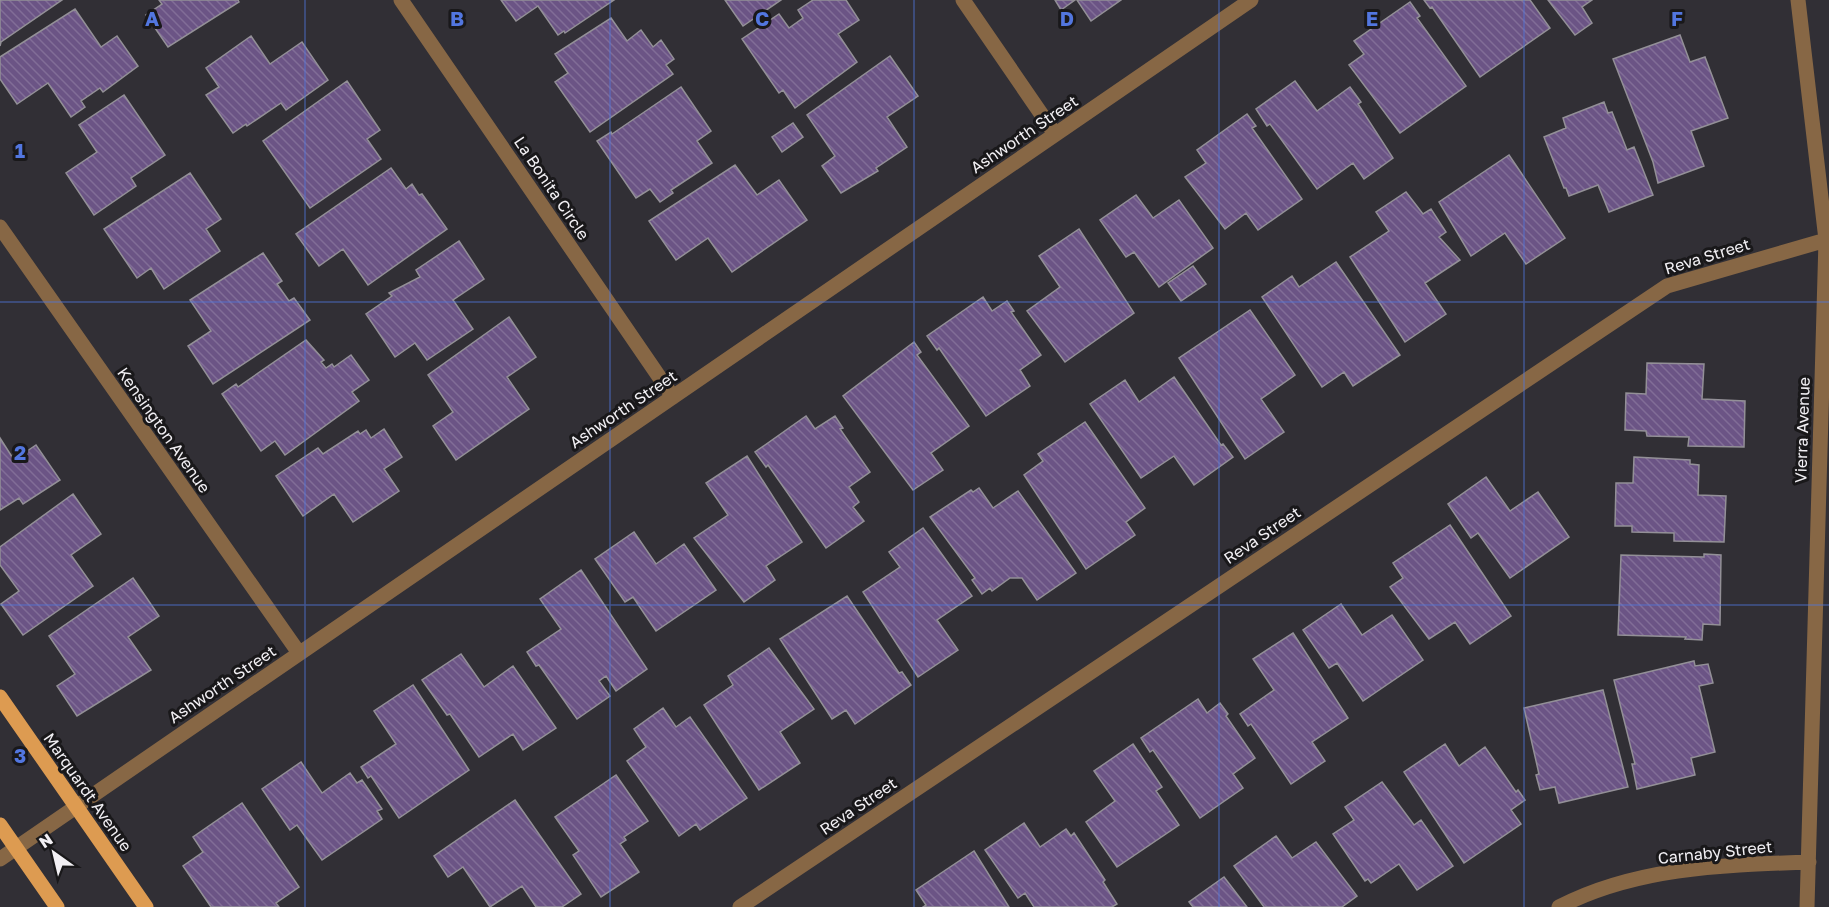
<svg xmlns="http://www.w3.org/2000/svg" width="1829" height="907" font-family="'Golos Text',sans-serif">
<defs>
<pattern id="building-back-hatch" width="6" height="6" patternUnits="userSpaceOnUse" patternTransform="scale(1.5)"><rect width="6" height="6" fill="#6b5485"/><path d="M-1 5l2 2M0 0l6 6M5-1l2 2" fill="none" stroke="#816d97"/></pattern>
</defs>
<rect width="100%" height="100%" fill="#312f35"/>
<path fill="url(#building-back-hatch)" stroke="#939097" stroke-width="1.5" d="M0 0H62L1 42 0 46Z
M159 0H238L239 2 168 47 146 15 162 4Z
M501 0H614L565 33 564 31 558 35 538 6 516 21Z
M725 0H781L743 26Z
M813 0H846L859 20 838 34 857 62 795 108 783 90 779 93 742 39 779 14 789 28 803 18 798 10Z
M1055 0H1075L1061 10Z
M1077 0H1121L1091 21Z
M1424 0H1530L1550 28 1480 77 1432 7 1430 8Z
M1548 0H1592L1582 7 1592 23 1575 35Z
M1410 2 1420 16 1417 18 1466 86 1400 133 1349 65 1364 54 1354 41Z
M75 9 101 47 117 36 138 66 103 92 100 88 81 101 85 107 71 117 48 83 17 104 0 79V57Z
M611 18 627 41 641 30 653 47 661 40 674 59 666 65 673 74 590 132 555 82 568 73 555 54Z
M1680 35 1690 62 1705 57 1728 118 1691 131 1704 166 1658 183 1653 162 1613 59Z
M251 36 270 64 302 42 328 80 286 110 281 103 247 126 246 124 233 133 206 95 219 87 206 68Z
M890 56 918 96 887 117 907 147 876 168 878 171 841 193 822 166 835 156 807 115Z
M347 81 380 130 367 139 381 159 310 208 263 141Z
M1295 81 1317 111 1350 87 1361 102 1358 104 1393 158 1364 179 1353 163 1317 189 1270 124 1267 126 1256 109Z
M681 87 711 131 697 141 712 163 671 190 673 193 660 202 650 189 636 198 597 141 611 132 612 134Z
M124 95 165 155 131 178 136 186 94 215 66 173 97 152 79 125Z
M1604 102 1608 113 1612 112 1627 150 1634 147 1653 195 1609 212 1598 185 1569 196 1566 188H1564L1544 137 1566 128 1563 118Z
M1247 114 1256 126 1252 128 1302 199 1258 230 1246 213 1225 229 1185 177 1206 163 1197 150Z
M793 123 803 137 782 152 772 137Z
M1509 155 1565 238 1526 264 1505 233 1471 256 1439 202Z
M735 165 757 195 779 180 807 220 732 272 708 238 676 260 649 221Z
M391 168 406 189 412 184 419 195 422 194 447 229 368 285 343 249 319 266 296 234Z
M190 173 221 219 206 229 220 251 164 289 151 268 137 278 104 229Z
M1406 192 1423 214 1431 209 1446 232 1439 237 1460 260 1425 283 1446 314 1405 342 1350 257 1389 231 1376 212Z
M1136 195 1153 218 1179 200 1213 248 1159 287 1134 252 1126 257 1100 220Z
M1079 229 1134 313 1065 362 1027 311 1060 287 1039 256Z
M459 241 484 279 453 300 473 329 427 360 415 343 395 357 366 314 392 296 389 293 420 277 416 270Z
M263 253 282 281 277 284 289 301 294 298 310 320 213 384 188 346 211 331 190 300Z
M1336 262 1400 355 1353 386 1344 372 1322 387 1262 297 1292 276 1299 287Z
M1193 266 1206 284 1181 301 1168 283Z
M983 297 992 311 1007 301 1014 311 1011 312 1041 355 1020 370 1030 386 986 416 939 348 937 350 927 336Z
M1250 310 1295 375 1261 399 1284 432 1245 459 1179 358Z
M509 317 536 357 507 377 529 409 456 460 433 426 453 412 428 375Z
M306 340 324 360 321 362 326 368 332 364 334 367 351 355 369 380 352 392 359 401 285 455 275 441 261 451 222 394 236 384 238 387Z
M914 342 921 352 917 355 969 426 931 453 943 470 913 490 843 396Z
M1647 363 1704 364 1702 399 1745 401 1744 447 1688 446 1689 437 1647 436 1646 431 1625 430 1626 393 1646 394Z
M1174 377 1221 445 1223 444 1233 457 1194 485 1174 456 1141 478 1090 404 1125 380 1139 402Z
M806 416 815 429 835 416 843 428 840 429 870 472 849 487 859 502 853 507 864 521 826 548 768 465 766 467 755 452Z
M1085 422 1145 508 1126 522 1135 535 1086 569 1024 475 1043 461 1038 454Z
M384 429 402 457 384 469 399 491 353 522 334 494 303 516 276 476 318 448 323 454 358 431 360 434 366 430 371 438Z
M0 438 14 460 36 445 60 480 23 504 19 498 0 510Z
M747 456 802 542 766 566 775 580 744 602 694 538 728 515 706 483Z
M1634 457 1690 460V464L1699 465 1698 495 1726 496 1724 542 1674 541V533L1632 532V526H1615L1616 483H1633Z
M1486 477 1510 511 1538 492 1569 537 1510 578 1478 533 1471 538 1448 504Z
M979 488 993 508 1018 491 1076 573 1037 600 1022 578H1010L992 591 990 588 982 594 972 580 975 578 930 517 971 490 973 492Z
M73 494 101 534 71 555 93 586 23 635 1 604 19 591 0 565V547Z
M1450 525 1511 616 1470 644 1455 622 1429 639 1390 587 1403 578 1393 563Z
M923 528 972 596 937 620 958 650 918 677 863 592 900 567 889 552Z
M634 532 656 564 684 544 716 590 656 631 633 597 625 602 595 559Z
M1704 554 1721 555 1720 625 1703 624 1702 640 1685 639 1686 637 1618 635 1621 555 1704 557Z
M581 570 647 669 616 691 606 676 599 681 610 696 577 719 539 665 536 666 527 652 561 629 540 599Z
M133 578 159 616 128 637 151 670 77 716 57 686 75 674 49 636Z
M847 596 899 673 902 672 911 685 855 724 846 710 832 719 780 639Z
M1341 604 1362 635 1392 615 1423 660 1363 701 1337 663 1329 668 1303 630Z
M1293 633 1348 718 1312 742 1325 761 1291 784 1251 724 1248 726 1240 714 1274 690 1253 659Z
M769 648 814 709 780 732 800 763 759 790 704 705 733 685 728 676Z
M461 654 484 687 513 666 556 728 523 750 513 734 479 757 450 714 447 715 422 680Z
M1694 661 1695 666 1708 664 1713 683 1699 686 1715 752 1691 758 1695 775 1637 789 1632 764H1635L1614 680Z
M413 685 469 770 399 818 371 776 368 778 361 767 396 744 374 711Z
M1603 690 1628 787 1559 803 1555 787 1540 790 1536 775 1539 774 1524 708Z
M1198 699 1207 713 1220 703 1228 714 1226 716 1255 758 1233 774 1243 788 1200 818 1153 750 1150 752 1141 738Z
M663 708 676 727 690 717 747 798 700 830 696 824 679 836 627 761 646 747 634 729Z
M1133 744 1162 787 1156 791 1179 825 1117 867 1086 822 1115 801 1094 771Z
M1445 744 1459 766 1485 747 1516 792 1518 790 1525 800 1511 810 1521 824 1464 863 1404 772Z
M301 762 322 793 350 773 357 783 362 780 382 809 377 811 382 819 322 860 297 825 290 830 262 789Z
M616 775 648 821 624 837 626 840 620 844 639 872 601 897 573 855 579 851 555 817Z
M1382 782 1414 825 1421 820 1453 866 1417 890 1399 864 1371 883 1368 879 1365 881 1333 834 1354 820 1345 807Z
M515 800 581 894 562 907H536L522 886 490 907 463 867 448 877 434 856Z
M242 803 299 887 276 903 279 907H211L183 866 203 852 193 837Z
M1024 823 1040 847 1066 829 1071 836 1074 833 1105 880 1103 882 1117 904 1112 907H1034L1025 893 1018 898 985 850Z
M1276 836 1292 858 1316 842 1357 896 1342 907H1264L1234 866Z
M974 851 1009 907H923L926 905 916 890Z
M1224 877 1247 907H1193L1189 902Z"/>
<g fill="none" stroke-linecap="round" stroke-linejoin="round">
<path stroke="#876745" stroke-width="15" d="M401 0 673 397
M963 0 1055 134
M1798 0 1826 240 1807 907
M0 227 299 653
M0 859 1251 0
M740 907 1667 286 1826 240
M1559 907C1636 867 1724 865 1809 862"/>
<path stroke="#dd9b51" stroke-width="15" d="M0 697 146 907
M0 825 57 907"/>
</g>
<path fill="none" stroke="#5276df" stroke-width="1.5" stroke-opacity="0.55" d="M305 0V907M610 0V907M914 0V907M1219 0V907M1524 0V907M0 302H1829M0 605H1829"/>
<g text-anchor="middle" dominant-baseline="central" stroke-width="6" stroke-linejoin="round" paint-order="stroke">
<g font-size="16" fill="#f2f0f4" stroke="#19181a">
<text transform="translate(1024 134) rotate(-34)">Ashworth Street</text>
<text transform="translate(552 188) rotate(56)">La Bonita Circle</text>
<text transform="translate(1707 256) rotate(-17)">Reva Street</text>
<text transform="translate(623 409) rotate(-34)">Ashworth Street</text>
<text transform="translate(164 430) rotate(55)">Kensington Avenue</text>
<text transform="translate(1802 430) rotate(-88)">Vierra Avenue</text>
<text transform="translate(1262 535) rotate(-34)">Reva Street</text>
<text transform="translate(222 684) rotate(-34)">Ashworth Street</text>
<text transform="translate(88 792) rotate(55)">Marquardt Avenue</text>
<text transform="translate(858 806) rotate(-34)">Reva Street</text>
<text transform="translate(1715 852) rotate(-6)">Carnaby Street</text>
</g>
</g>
<g font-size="20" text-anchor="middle" font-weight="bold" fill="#5276df" stroke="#19181a" stroke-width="6" stroke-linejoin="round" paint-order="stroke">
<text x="152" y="26">A</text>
<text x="457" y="26">B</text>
<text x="762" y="26">C</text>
<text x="1067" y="26">D</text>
<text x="1372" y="26">E</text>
<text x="1677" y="26">F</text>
<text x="20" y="158">1</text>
<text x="20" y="460">2</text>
<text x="20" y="763">3</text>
</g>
<g transform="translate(54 853) rotate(326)" stroke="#19181a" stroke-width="4.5" paint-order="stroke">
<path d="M0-4.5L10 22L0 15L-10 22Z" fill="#f2f0f4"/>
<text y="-9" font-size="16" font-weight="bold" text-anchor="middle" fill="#f2f0f4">N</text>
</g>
</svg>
